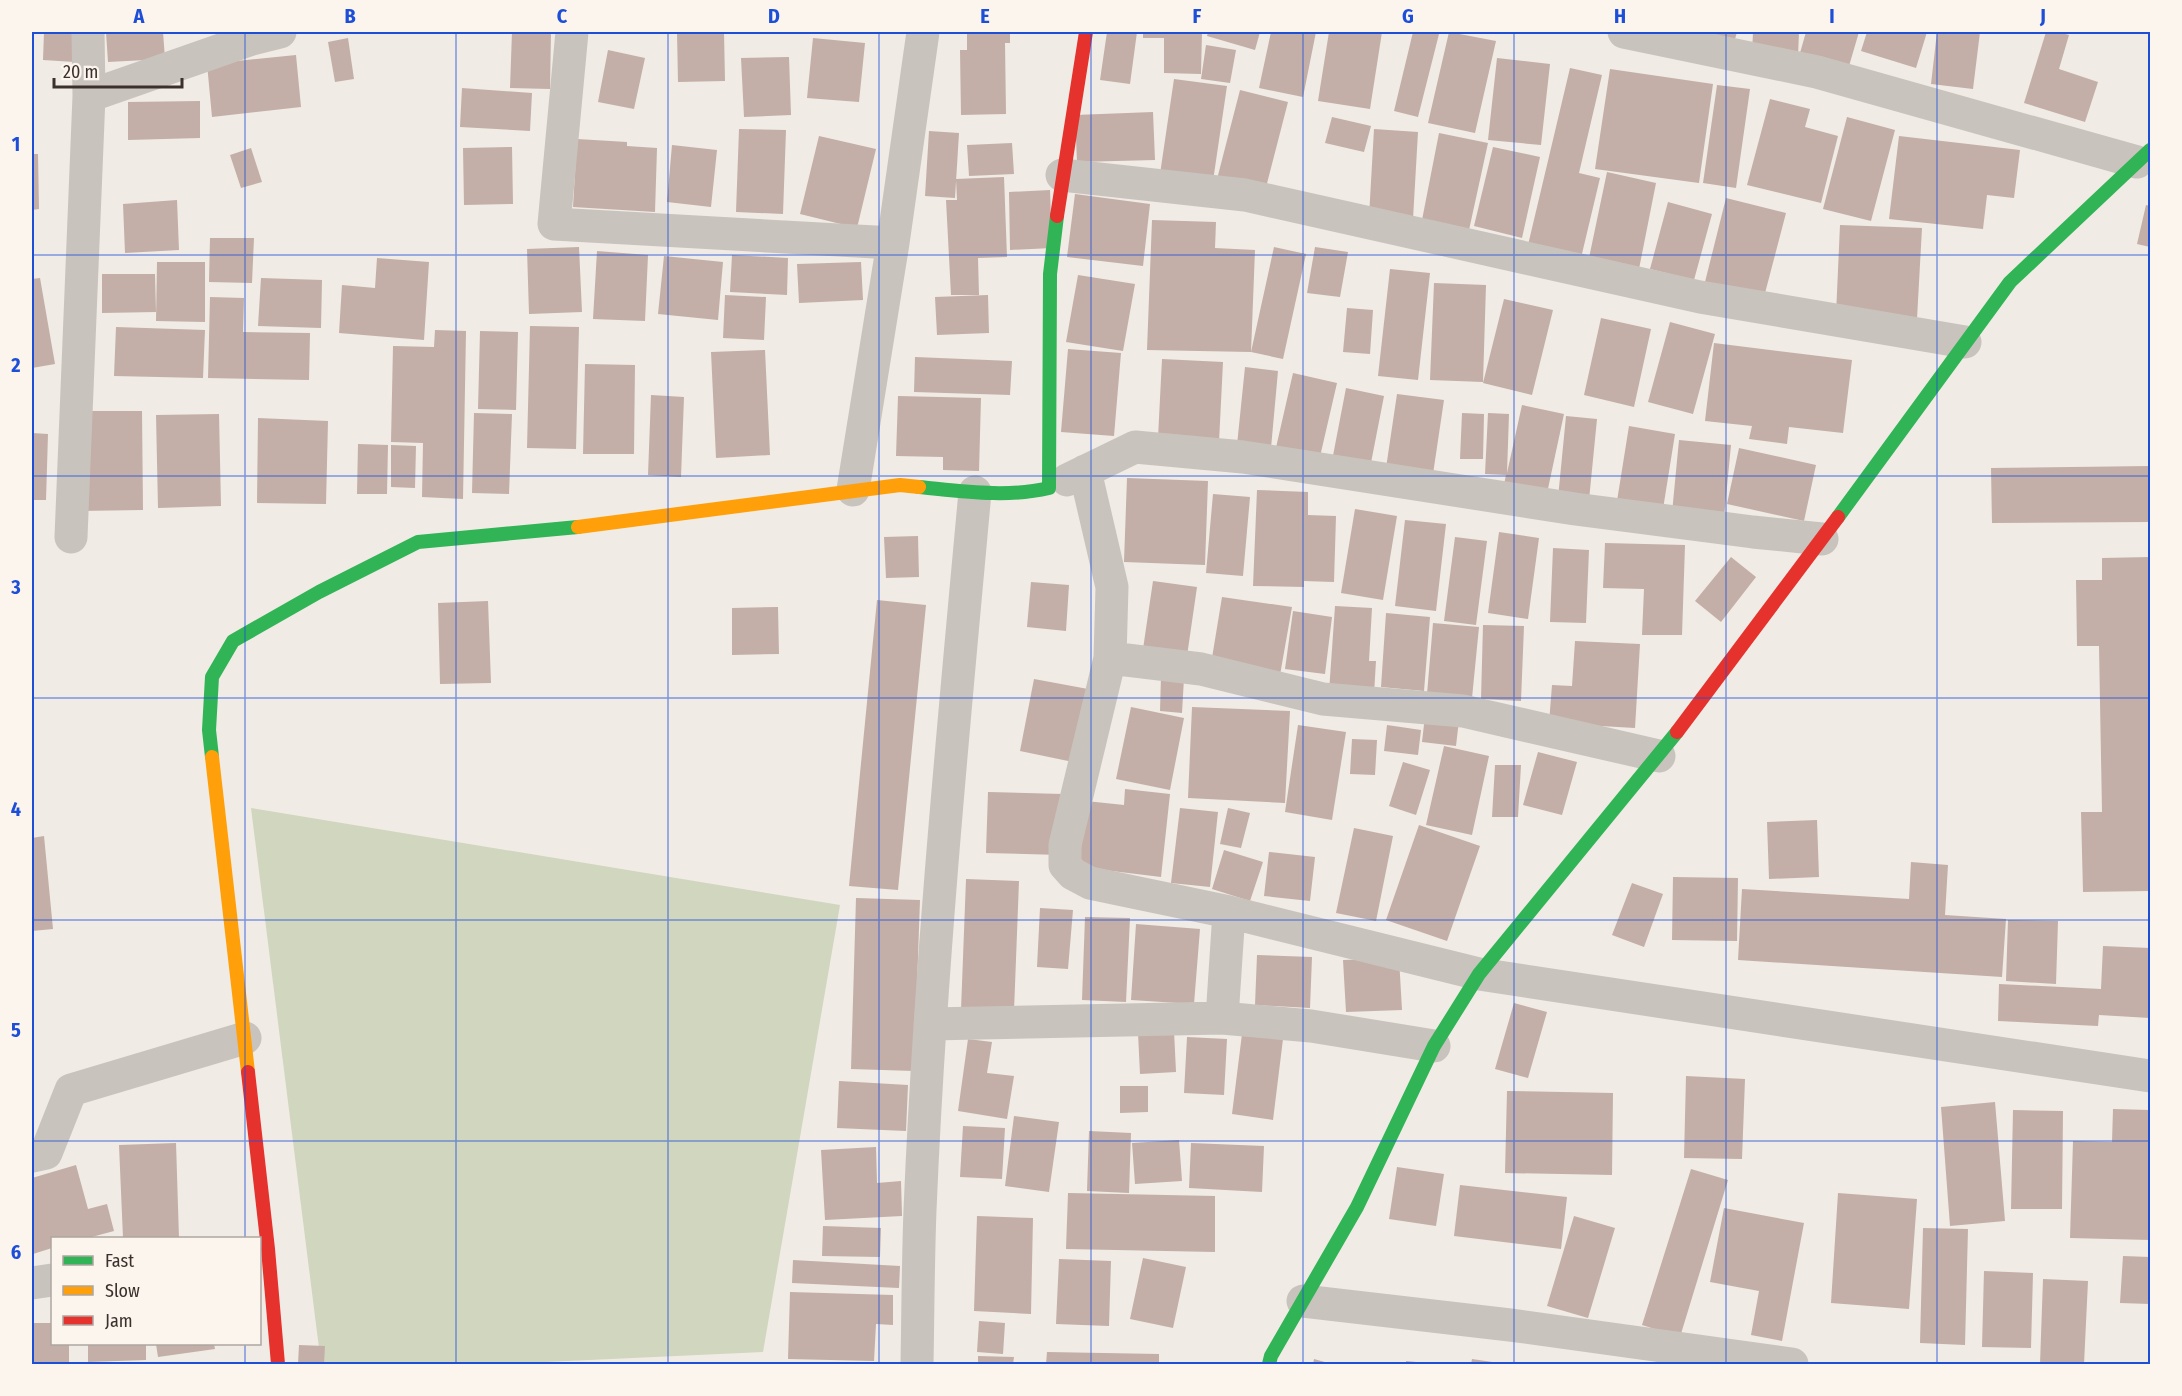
<svg xmlns="http://www.w3.org/2000/svg" width="2182" height="1396" font-family="'Fira Sans Condensed',sans-serif">
<rect width="100%" height="100%" fill="#f0ebe5"/>
<path fill="#d1d6bf" d="M251 808 840 905 763 1352 500 1364H321Z"/>
<path fill="#c3afa7" d="M44 32H76L75 62 43 60Z
M106 32H163L165 59 108 62Z
M512 32H551L550 89 510 88Z
M677 32H724L725 81 678 82Z
M967 32H1010V43H1005L1006 114 961 115 960 50H967Z
M1107 32H1137L1130 84 1100 80Z
M1143 32H1202L1201 74 1164 73V38H1143Z
M1208 32H1260L1255 50 1207 36Z
M1271 32H1316L1303 97 1259 88Z
M1329 32H1382L1370 109 1318 101Z
M1413 32H1428L1439 34 1418 117 1394 111Z
M1449 32 1496 41 1475 133 1428 123Z
M1679 32H1737L1733 46Z
M1753 32H1799L1798 56 1752 54Z
M1806 32H1859L1849 66 1800 53Z
M1867 32H1927L1916 68 1861 51Z
M1937 32H1980L1973 89 1931 84Z
M2046 32H2058L2069 35 2059 69 2098 82 2085 122 2024 103Z
M348 38 354 79 335 82 328 42Z
M813 38 865 43 859 102 807 98Z
M1206 45 1236 50 1230 83 1201 79Z
M608 50 645 58 634 109 598 102Z
M296 55 301 107 212 117 207 64Z
M789 57 791 115 744 117 741 58Z
M1497 58 1550 64 1541 145 1488 140Z
M1570 68 1602 75 1579 173 1600 178 1581 258 1528 245Z
M1610 69 1713 84 1699 183 1595 169Z
M1174 79 1227 86 1213 181 1160 174Z
M1717 85 1750 89 1736 188 1703 183Z
M462 88 532 93 530 131 460 127Z
M1240 90 1288 102 1264 195 1216 183Z
M1770 99 1810 109 1805 127 1838 136 1821 203 1747 185Z
M200 101V138L128 140V102Z
M1153 112 1155 160 1077 162 1075 115Z
M1332 117 1371 126 1364 152 1325 143Z
M1847 117 1895 130 1871 221 1823 209Z
M739 129 786 130 783 214 736 212Z
M1374 129 1418 132 1413 219 1369 217Z
M929 131 959 133 955 198 925 196Z
M1439 133 1488 143 1469 230 1422 220Z
M819 136 876 149 857 228 800 214Z
M1899 136 2020 150 2014 198 1987 195 1983 229 1889 219Z
M577 139 627 142V146L657 148 655 212 573 207Z
M1012 143 1014 174 969 176 967 145Z
M672 145 717 150 711 207 667 202Z
M512 147 513 204 464 205 463 148Z
M1493 147 1540 157 1522 238 1474 226Z
M251 148 262 182 241 188 230 155Z
M32 154H38L39 209 32 210Z
M1607 172 1656 183 1639 269 1589 258Z
M1004 177 1007 257 978 258 979 295H951L946 200H957L956 179Z
M1050 190 1052 248 1010 250 1009 192Z
M1075 194 1150 204 1143 266 1067 257Z
M1726 198 1786 213 1764 297 1705 282Z
M177 200 179 250 125 253 123 204Z
M1668 202 1712 214 1694 280 1650 269Z
M2146 205 2150 206V247L2137 244Z
M1152 220 1216 222 1215 248 1255 250 1251 352 1274 247 1306 254 1283 359 1251 352 1147 350Z
M1840 225 1922 228 1917 319 1836 315Z
M210 238H254L252 283 209 282Z
M579 247 582 312 529 314 527 249Z
M1315 247 1348 252 1340 297 1307 293Z
M597 251 648 255 645 321 593 319Z
M732 255 788 258 787 295 730 292Z
M664 256 723 262 718 320 658 314Z
M377 258 429 262 424 340 339 333 342 285 375 288Z
M157 262H205V322L156 321Z
M861 262 863 300 799 303 797 264Z
M1390 269 1430 273 1418 380 1378 376Z
M102 274H155L156 312 102 313Z
M1078 275 1135 284 1123 351 1066 342Z
M40 278 55 364 32 368V279Z
M261 278 322 280 321 328 258 326Z
M1434 283 1486 285 1483 382 1430 380Z
M725 295 766 297 764 340 723 338Z
M988 295 989 333 937 335 935 297Z
M210 297 244 298 243 332 310 333 309 380 208 378Z
M1504 299 1553 310 1532 395 1483 383Z
M1347 308 1373 310 1370 354 1343 352Z
M1601 318 1651 329 1634 407 1584 395Z
M1670 322 1715 334 1693 414 1648 402Z
M530 326 579 327 576 449 527 448Z
M116 327 205 330 203 378 114 376Z
M435 330 466 331 463 499 422 497 423 443 391 442 393 346 434 347Z
M480 331 518 332 516 410 478 409Z
M1714 343 1852 360 1843 433 1789 427 1787 444 1749 439 1752 426 1705 421Z
M1068 349 1121 353 1114 436 1061 432Z
M765 350 770 455 716 458 711 352Z
M915 357 1012 361 1010 395 914 392Z
M1162 359 1223 362 1219 442 1158 438Z
M585 364 635 365 634 454H583Z
M1245 367 1278 371 1271 448 1237 445Z
M1293 373 1337 383 1319 461 1275 452Z
M1346 388 1384 396 1369 473 1331 466Z
M1397 394 1444 400 1433 474 1386 468Z
M651 395 684 397 681 477 648 475Z
M898 396 981 398 979 471 943 470V457L896 456Z
M1522 405 1564 414 1546 498 1503 489 1506 475 1485 474 1488 413 1509 414 1507 473Z
M78 411H142L143 510 79 511Z
M474 413 512 414 509 494 472 493Z
M1462 413 1484 414 1483 459H1460Z
M219 414 221 506 158 508 156 415Z
M1566 416 1597 419 1589 500 1558 498Z
M258 418 328 421 326 504 257 503Z
M1629 426 1675 434 1663 509 1617 501Z
M32 433 48 434 46 500H32Z
M1679 440 1731 445 1724 518 1672 513Z
M358 444 388 445 387 494H357Z
M391 445 416 446 415 488 391 487Z
M1739 448 1816 465 1804 521 1727 504Z
M2150 466V522L1992 523 1991 468Z
M1127 478 1208 481 1205 565 1124 562Z
M1257 490 1308 492V515L1336 516 1334 582 1304 581V587L1253 586Z
M1213 494 1250 497 1243 576 1206 573Z
M1355 509 1397 516 1383 600 1341 593Z
M1405 520 1446 524 1436 611 1395 606Z
M1499 532 1539 538 1528 619 1488 613Z
M918 536 919 577 886 578 884 537Z
M1455 537 1487 541 1476 625 1444 621Z
M1605 543 1685 545 1682 635H1642L1644 589 1603 588Z
M1553 548 1589 550 1586 623 1550 622Z
M1731 557 1756 577 1721 622 1695 601Z
M2150 557V891L2083 892 2081 812H2102L2099 646H2077L2076 580H2102V558Z
M1153 581 1197 587 1187 656 1143 649Z
M1031 582 1069 585 1066 631 1027 627Z
M1222 597 1292 607 1280 675 1211 664Z
M877 600 926 605 898 890 849 886Z
M488 601 491 683 440 684 438 603Z
M1335 606 1372 608 1369 661H1376L1374 694 1329 692Z
M778 607 779 654 732 655V608Z
M1293 611 1332 617 1325 674 1285 669Z
M1386 613 1430 617 1424 691 1381 687Z
M1433 623 1479 627 1472 698 1427 694Z
M1483 625 1524 626 1521 701 1481 699Z
M1575 641 1640 644 1635 728 1549 723 1552 685 1572 686Z
M1161 677 1184 678 1182 713 1160 711Z
M1034 679 1088 689 1073 762 1020 751Z
M1131 707 1184 718 1170 790 1116 779Z
M1192 707 1290 711 1285 803 1188 798Z
M1425 716 1459 720 1456 746 1422 742Z
M1298 725 1346 732 1332 820 1285 812Z
M1387 725 1421 730 1418 755 1384 751Z
M1352 739 1377 740 1375 775 1350 774Z
M1444 746 1489 756 1472 835 1426 825Z
M1538 752 1577 762 1562 815 1523 805Z
M1403 762 1430 770 1416 815 1389 806Z
M1495 765H1521L1518 817H1492Z
M1125 789 1170 794 1161 877 1079 867 1086 801 1124 805Z
M988 792 1063 794 1061 855 986 853Z
M1180 808 1218 812 1210 887 1171 883Z
M1228 808 1250 813 1241 848 1220 844Z
M1817 820 1819 877 1769 879 1767 822Z
M1419 825 1480 846 1447 941 1386 920Z
M1354 828 1393 836 1376 921 1336 913Z
M44 836 53 929 32 931V838Z
M1224 850 1263 862 1250 901 1212 889Z
M1269 852 1315 857 1310 901 1264 896Z
M1911 862 1948 865 1945 915 2006 919 2002 977 1738 960 1742 889 1909 899Z
M1673 877 1738 878 1737 941 1672 940Z
M966 879 1019 881 1014 1011 961 1010Z
M1632 883 1663 894 1644 947 1612 935Z
M856 898 920 900 914 1071 851 1069Z
M1040 908 1073 910 1068 969 1037 967Z
M1085 917 1130 918 1126 1002 1082 1000Z
M2008 920 2058 921 2056 984 2006 981Z
M1136 924 1200 929 1194 1004 1131 1000Z
M2103 946 2150 948V1018L2099 1015 2098 1026 1998 1021 1999 984 2101 989Z
M1257 955 1312 957 1310 1008 1255 1005Z
M1399 958 1402 1010 1346 1012 1343 960Z
M1514 1003 1547 1012 1528 1078 1495 1069Z
M1174 1031 1176 1072 1140 1074 1138 1033Z
M1242 1034 1283 1039 1273 1120 1232 1114Z
M1187 1037 1227 1039 1224 1095 1184 1093Z
M968 1039 992 1042 987 1073 1014 1076 1007 1119 958 1111Z
M1686 1076 1745 1079 1742 1159 1684 1158Z
M839 1081 908 1085 906 1131 837 1128Z
M1120 1086H1148V1112L1120 1113Z
M1507 1091 1613 1093 1612 1175 1505 1173Z
M1995 1102 2005 1221 1950 1226 1941 1107Z
M2113 1109 2150 1110V1240L2070 1238 2073 1141 2112 1142Z
M2013 1110 2063 1111 2062 1209H2011Z
M1014 1116 1059 1122 1049 1192 1005 1186Z
M963 1126 1005 1128 1002 1179 960 1177Z
M1089 1131 1131 1133 1129 1193 1087 1191Z
M1179 1140 1182 1181 1135 1184 1132 1143Z
M176 1143 179 1238H123L119 1145Z
M1191 1143 1264 1146 1262 1192 1189 1188Z
M876 1147 877 1183 901 1181 902 1216 825 1220 821 1150Z
M76 1165 88 1209 107 1204 114 1231 88 1238H52V1248L33 1254 32 1178Z
M1397 1167 1444 1174 1436 1226 1389 1219Z
M1691 1169 1728 1180 1680 1337 1642 1325Z
M1460 1185 1567 1197 1561 1249 1454 1236Z
M1068 1193 1215 1196V1252L1066 1249Z
M1838 1193 1917 1199 1909 1309 1831 1303Z
M1724 1208 1804 1223 1782 1341 1751 1335 1759 1291 1710 1282Z
M977 1216 1033 1218 1031 1314 974 1311Z
M1574 1216 1615 1228 1588 1318 1547 1306Z
M823 1226 881 1228 880 1257 822 1256Z
M1923 1228 1968 1229 1965 1345 1920 1343Z
M2123 1256 2150 1257V1304L2120 1303Z
M1143 1258 1186 1267 1173 1328 1130 1319Z
M1059 1259 1111 1261 1109 1326 1056 1324Z
M793 1260 900 1266 899 1288 792 1283Z
M1984 1271 2033 1273 2031 1348 1982 1347Z
M2043 1279 2088 1281 2084 1364H2040Z
M790 1292 893 1295V1325L876 1324 874 1361 788 1359Z
M979 1321 1005 1323 1003 1354 977 1352Z
M32 1323H52V1344H69V1364H32Z
M88 1344H146V1360L88 1362Z
M156 1344H214L215 1349 158 1357Z
M299 1345 325 1346 324 1364H298Z
M1047 1352 1159 1354V1364H1046Z
M978 1356 1014 1357 1013 1364H978Z
M1314 1359 1332 1364H1313Z
M1472 1359 1499 1363V1364H1471Z
M1406 1361 1427 1363V1364H1406Z"/>
<g fill="none" stroke-linecap="round" stroke-linejoin="round">
<path stroke="#c9c3be" stroke-width="33" d="M88 32 89 96 252 39 280 32
M572 32 554 224 893 243 923 32
M1624 32 1817 72 2137 162
M1062 175 1245 195 1700 297 1965 342
M1085 471 1112 587 1110 658 1065 845V865L1073 874 1090 883 1229 912 1479 974 2150 1076
M1067 480 1135 447 1243 457 1575 509 1753 532 1822 539
M853 490 893 243
M71 537 89 96
M1110 658 1201 669 1323 699 1463 711 1659 756
M1222 1018 1229 912
M930 1024 1222 1018 1311 1026 1434 1046
M32 1156 46 1153 71 1090 245 1038
M32 1283 52 1280
M1303 1301 1510 1325 1792 1364
M917 1364C918 1313 918 1262 920 1210 930 970 953 731 975 492"/>
<path stroke="#30b455" stroke-width="14" d="M919 487C961 491 1007 498 1049 488L1050 274 1057 216
M1838 517 2010 282 2150 150
M212 757 209 730 212 677 233 641 319 592 418 542 578 527
M1269 1364 1271 1356 1357 1207 1434 1046 1479 974 1677 732"/>
<path stroke="#ff9f0a" stroke-width="14" d="M578 527 900 485 919 487
M212 757 248 1072"/>
<path stroke="#e5322d" stroke-width="14" d="M1057 216 1086 32
M1677 732 1838 517
M248 1072 268 1249 278 1364"/>
</g>
<path fill="none" stroke="#1d4ed8" stroke-width="1.5" stroke-opacity="0.55" d="M245 32V1238M456 32V1364M668 32V1364M879 32V1364M1091 32V1364M1303 32V1364M1514 32V1364M1726 32V1364M1937 32V1364M32 255H2150M32 476H2150M32 698H2150M32 920H2150M32 1141H2150M245 1344V1364"/>
<rect width="2182" height="1396" fill="none" stroke="#fbf5ee" stroke-width="66"/>
<rect x="51" y="1237" width="210" height="108" fill="#fbf5ee" stroke="#aea6a0" stroke-width="1.5"/>
<rect x="63" y="1256" width="30" height="9" fill="#30b455" stroke="#aea6a0" stroke-width="1.5"/>
<text x="105" y="1267" font-size="18" fill="#3b302b">Fast</text>
<rect x="63" y="1286" width="30" height="9" fill="#ff9f0a" stroke="#aea6a0" stroke-width="1.5"/>
<text x="105" y="1297" font-size="18" fill="#3b302b">Slow</text>
<rect x="63" y="1316" width="30" height="9" fill="#e5322d" stroke="#aea6a0" stroke-width="1.5"/>
<text x="105" y="1327" font-size="18" fill="#3b302b">Jam</text>
<path d="M54 78v9h128v-9" fill="none" stroke="#3b302b" stroke-width="3"/>
<text x="63" y="78" font-size="18" fill="#3b302b" stroke="#fbf5ee" stroke-width="4.5" paint-order="stroke">20 m</text>
<rect x="33" y="33" width="2116" height="1330" fill="none" stroke="#1d4ed8" stroke-width="2"/>
<g font-size="20" text-anchor="middle" font-weight="bold" fill="#1d4ed8">
<text x="139" y="23">A</text>
<text x="350" y="23">B</text>
<text x="562" y="23">C</text>
<text x="774" y="23">D</text>
<text x="985" y="23">E</text>
<text x="1197" y="23">F</text>
<text x="1408" y="23">G</text>
<text x="1620" y="23">H</text>
<text x="1832" y="23">I</text>
<text x="2043" y="23">J</text>
<text x="16" y="151">1</text>
<text x="16" y="372">2</text>
<text x="16" y="594">3</text>
<text x="16" y="816">4</text>
<text x="16" y="1037">5</text>
<text x="16" y="1259">6</text>
</g>
</svg>
